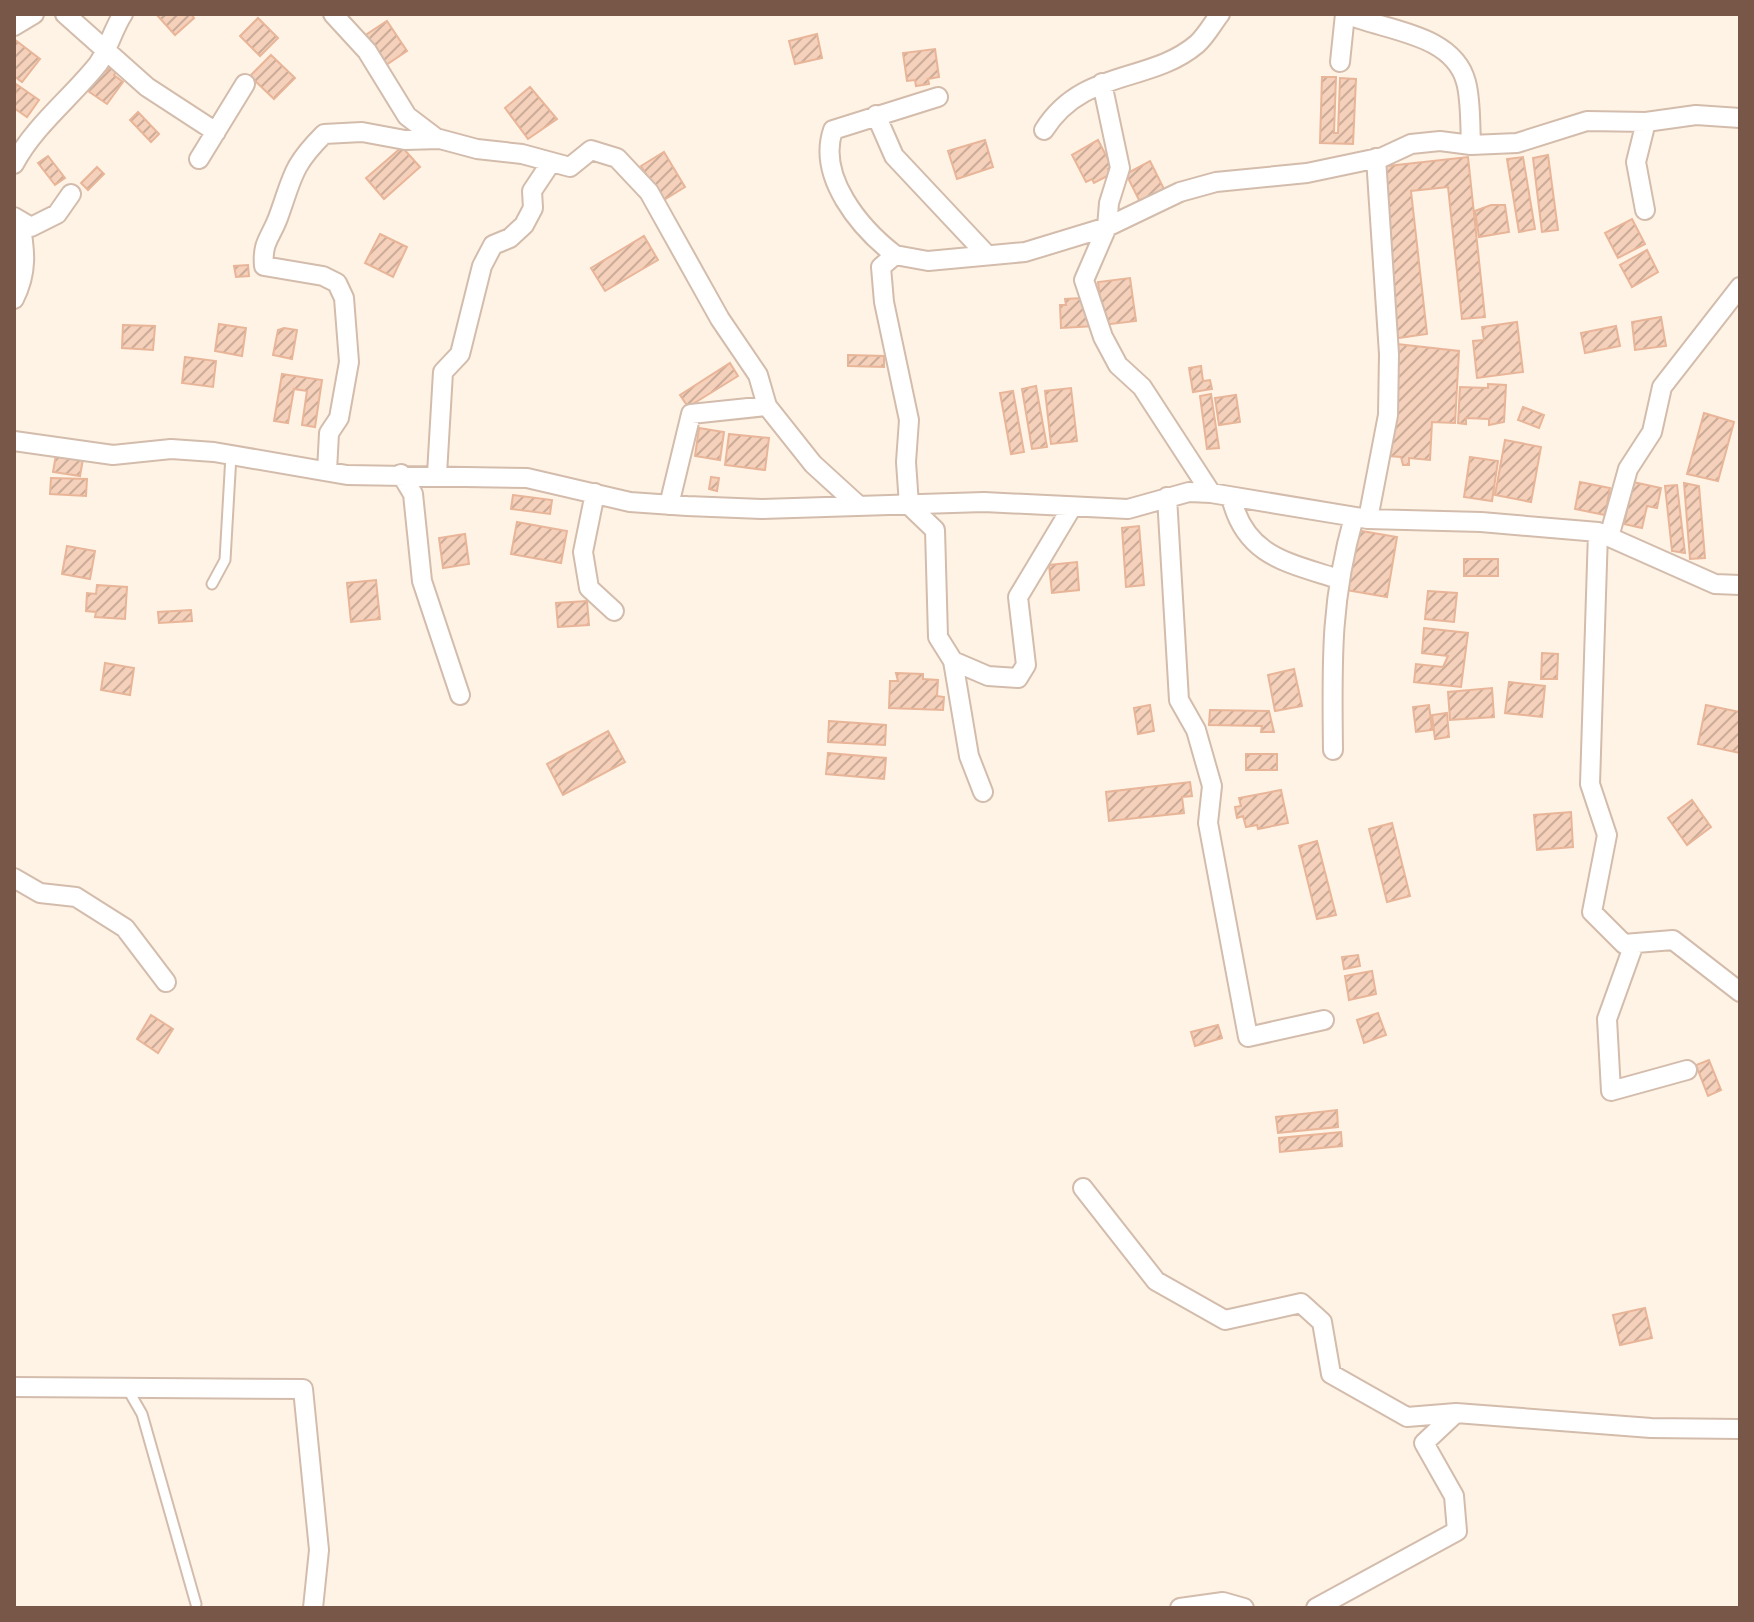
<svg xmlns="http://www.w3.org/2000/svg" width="1754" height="1622" font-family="'Exo 2',sans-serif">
<defs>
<pattern id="building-hatch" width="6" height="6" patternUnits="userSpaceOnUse" patternTransform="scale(2)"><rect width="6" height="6" fill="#f5d0ba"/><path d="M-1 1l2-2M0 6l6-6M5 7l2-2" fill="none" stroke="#cbac99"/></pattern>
</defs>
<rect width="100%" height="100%" fill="#fef3e5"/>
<path fill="url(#building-hatch)" stroke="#e9b599" stroke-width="2" d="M156 14H191L194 18 175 35Z
M258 18 278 38 260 56 240 36Z
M387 21 407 51 383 67 364 36Z
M817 34 822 58 795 64 789 41Z
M14 39 40 59 22 82 14 76Z
M935 49 939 77 928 79 929 84 916 86 915 80 907 81 903 53Z
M271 55 295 78 274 99 250 76Z
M112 64 118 69 114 75 123 82 107 104 85 89 101 67 107 71Z
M1322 77H1336L1334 133H1338L1340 78 1356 79 1353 144 1320 143Z
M16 84 39 100 27 117 14 108Z
M530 87 557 119 528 139 505 108Z
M138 112 159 134 151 142 130 120Z
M985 140 993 167 957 179 948 151Z
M1098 140 1112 167 1108 169 1111 174 1094 183 1092 179 1086 182 1072 155Z
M402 147 420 167 384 199 366 178Z
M664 152 685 187 662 201 641 166Z
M1548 155 1558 230 1542 232 1533 158Z
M48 156 65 178 55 185 38 163Z
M1468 157 1485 317 1462 319 1448 187 1411 191 1427 334 1398 338 1379 167Z
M1523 157 1535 229 1519 232 1507 159Z
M1150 161 1165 191 1141 204 1126 174Z
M97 167 104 174 88 190 81 183Z
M1491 205H1505L1509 232 1479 237 1475 211Z
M1632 219 1645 244 1618 258 1605 233Z
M380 234 407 247 393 277 365 263Z
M644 236 658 260 605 291 591 268Z
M1647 250 1658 272 1632 287 1620 265Z
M248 265 249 276 236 277 234 266Z
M1130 278 1136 321 1103 325 1098 282Z
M1083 298 1095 326 1061 328 1060 305H1066L1065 299Z
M1661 317 1666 346 1635 350 1632 322Z
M1517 322 1523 372 1477 378 1473 341 1484 340 1482 327Z
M219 324 246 328 242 356 215 351Z
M123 325 155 326 153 350 122 348Z
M1616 326 1620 346 1585 353 1581 333Z
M284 328 297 330 292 359 273 355 278 330Z
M1397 344 1459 351 1455 423 1432 422 1430 460 1409 458V465H1403L1401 457 1389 456Z
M848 355 884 356V367L848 366Z
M185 357 216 361 213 387 182 383Z
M730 363 738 376 688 407 680 395Z
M1201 366 1203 381 1210 380 1212 389 1193 392 1189 368Z
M282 374 322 380 315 427 302 425 307 391 294 389 288 423 274 421Z
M1488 384 1506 385 1504 422 1489 425V419L1466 418V424L1458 423 1460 387 1488 388Z
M1036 386 1047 447 1032 449 1022 389Z
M1071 388 1077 441 1051 444 1045 391Z
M1013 391 1024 452 1011 454 1000 393Z
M1211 394 1219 448 1207 449 1200 396Z
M1236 395 1240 422 1219 425 1215 398Z
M1523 407 1544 415 1539 428 1518 420Z
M1704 413 1734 422 1718 481 1687 474Z
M699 428 724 432 720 460 695 456Z
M729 434 769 438 765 470 725 465Z
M1505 440 1541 447 1531 502 1495 495Z
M56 455 83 459 80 476 53 472Z
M1470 457 1498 461 1492 501 1464 497Z
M711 477 719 478 717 491 709 489Z
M51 478 87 479 86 496 50 494Z
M1580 482 1610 488 1605 515 1575 509Z
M1633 482 1661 488 1657 508 1647 506 1642 528 1624 524Z
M1684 483 1699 486 1705 558 1690 559Z
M1677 485 1685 553 1672 551 1665 486Z
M513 495 552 500 550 514 511 509Z
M517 522 567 531 561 563 511 554Z
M1139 526 1144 585 1126 587 1122 528Z
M1356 530 1397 537 1387 597 1346 590Z
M465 534 469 564 443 568 439 538Z
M67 546 95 551 90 579 62 574Z
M1464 559H1498V576H1464Z
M1077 562 1079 590 1052 593 1049 565Z
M376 580 380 619 351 622 347 583Z
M97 585 127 587 125 619 95 617 96 612 86 611 87 593 96 594Z
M1428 591 1457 593 1454 622 1425 619Z
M587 601 589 625 558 627 556 603Z
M191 610 192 621 159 623 158 612Z
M1424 628 1468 633 1461 687 1414 682 1416 664 1443 667 1448 656 1422 653Z
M1542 653 1558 654 1557 679H1541Z
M105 663 134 668 130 695 101 690Z
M1294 669 1302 706 1275 711 1268 675Z
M896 673 923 674V679L938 680 937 696 944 697 943 710 889 708 890 681H898Z
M1509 682 1545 686 1542 717 1505 713Z
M1492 688 1494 717 1450 720 1448 692Z
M1150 705 1154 731 1138 734 1134 708Z
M1429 705 1432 730 1416 732 1413 707Z
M1706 705 1740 712V753L1698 744Z
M1210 710 1269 711 1274 732H1261L1262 726 1209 725Z
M1447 713 1449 737 1435 739 1432 715Z
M829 721 886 725 885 745 828 742Z
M608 731 625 762 563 795 547 764Z
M828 753 886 758 884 779 826 774Z
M1246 754H1277V770H1246Z
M1190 782 1192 796 1182 797 1184 813 1109 821 1106 792Z
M1281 790 1288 823 1258 829 1257 825 1246 827 1243 816 1237 818 1235 807 1241 806 1239 798Z
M1692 800 1711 827 1687 845 1668 818Z
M1571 812 1573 847 1537 850 1534 815Z
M1392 823 1410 896 1387 902 1369 829Z
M1317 841 1336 915 1317 919 1299 846Z
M1358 955 1360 966 1344 969 1342 957Z
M1372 971 1376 994 1349 1000 1345 976Z
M1378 1013 1386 1035 1364 1043 1357 1020Z
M151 1015 173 1029 158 1053 137 1039Z
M1218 1025 1222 1038 1195 1046 1191 1032Z
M1709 1060 1721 1090 1708 1096 1696 1065Z
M1337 1110 1338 1127 1278 1133 1276 1117Z
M1341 1132 1342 1146 1280 1152 1279 1138Z
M1645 1308 1652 1338 1620 1345 1613 1315Z"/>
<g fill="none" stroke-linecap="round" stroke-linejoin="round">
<g stroke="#d3bcac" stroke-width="13">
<path id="lane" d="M212 584 225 560 231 455
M127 1388 142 1414 196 1604"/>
</g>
<g stroke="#d3bcac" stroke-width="22">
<path id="street" d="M65 14 147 87 216 132
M333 14 367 51 407 116 436 138 477 149 522 154 570 167 591 150 617 158 649 192 720 319 758 375 767 406 813 464 859 506
M1346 14C1385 31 1453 33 1466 82 1471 100 1470 125 1471 145
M14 26 34 14
M1340 62 1345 14
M1102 83 1120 168 1109 203 1107 227 1084 280 1103 337 1118 365 1142 387 1211 493
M876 115 894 156 987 255
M1044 130C1083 68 1150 84 1197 44 1206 36 1213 23 1220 14
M199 159 245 84
M14 164C35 125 71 98 98 64 107 52 113 29 123 14
M1645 210 1636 162 1646 122
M14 217 31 227 57 214 71 194
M895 255C860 228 817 177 833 130L938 97
M14 299C28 272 25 250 20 221
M14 441 113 455 171 449 214 452 347 475 527 478 630 502 687 506 762 509 984 502 1128 509 1189 492 1211 493 1368 519 1481 522 1598 532 1715 584 1740 585
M327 471 329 433 339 418 349 362 344 298 337 283 323 276 264 266C262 242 270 239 278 218 293 177 291 167 324 134L362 132 405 140 440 139
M401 474 413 494 422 581 460 695
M437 474 443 372 460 354 482 266 493 245 510 238 524 225 533 208 532 191 550 164
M595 493 583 552 589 588 614 611
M1167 497 1179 700 1196 730 1212 786 1208 823 1248 1037 1324 1020
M1231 497C1245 556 1286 562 1338 579
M669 505 691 414 767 406
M1368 519 1388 415 1389 354 1376 158
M1598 532 1590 784 1607 835 1592 912 1624 944 1673 940 1740 992
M1609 537 1628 469 1652 432 1662 387 1740 287
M953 661 988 676 1018 678 1026 665 1018 597 1072 507
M1333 750C1332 664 1330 601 1354 517
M983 792 969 756 953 661 938 637 935 530 909 505 906 462 909 420 884 302 881 267 895 255 928 261 1025 252 1107 227 1180 192 1216 182 1307 173 1383 157 1411 144 1440 141 1471 145 1517 143 1587 121 1646 122 1696 115 1740 118
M14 878 40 893 76 897 125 928 166 982
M1634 944 1607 1019 1611 1091 1687 1070
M1083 1188 1156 1281 1225 1320 1301 1303 1322 1322 1331 1374 1407 1417 1456 1413 1651 1428 1740 1429
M14 1387 303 1389 319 1550 313 1608
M1180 1608 1223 1602 1244 1608
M1316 1608 1457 1531 1454 1496 1424 1443 1456 1413"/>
</g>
<use href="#lane" stroke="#fff" stroke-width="9"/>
<use href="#street" stroke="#fff" stroke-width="18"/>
</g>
<rect width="1754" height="1622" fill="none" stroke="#795748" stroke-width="32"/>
</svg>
